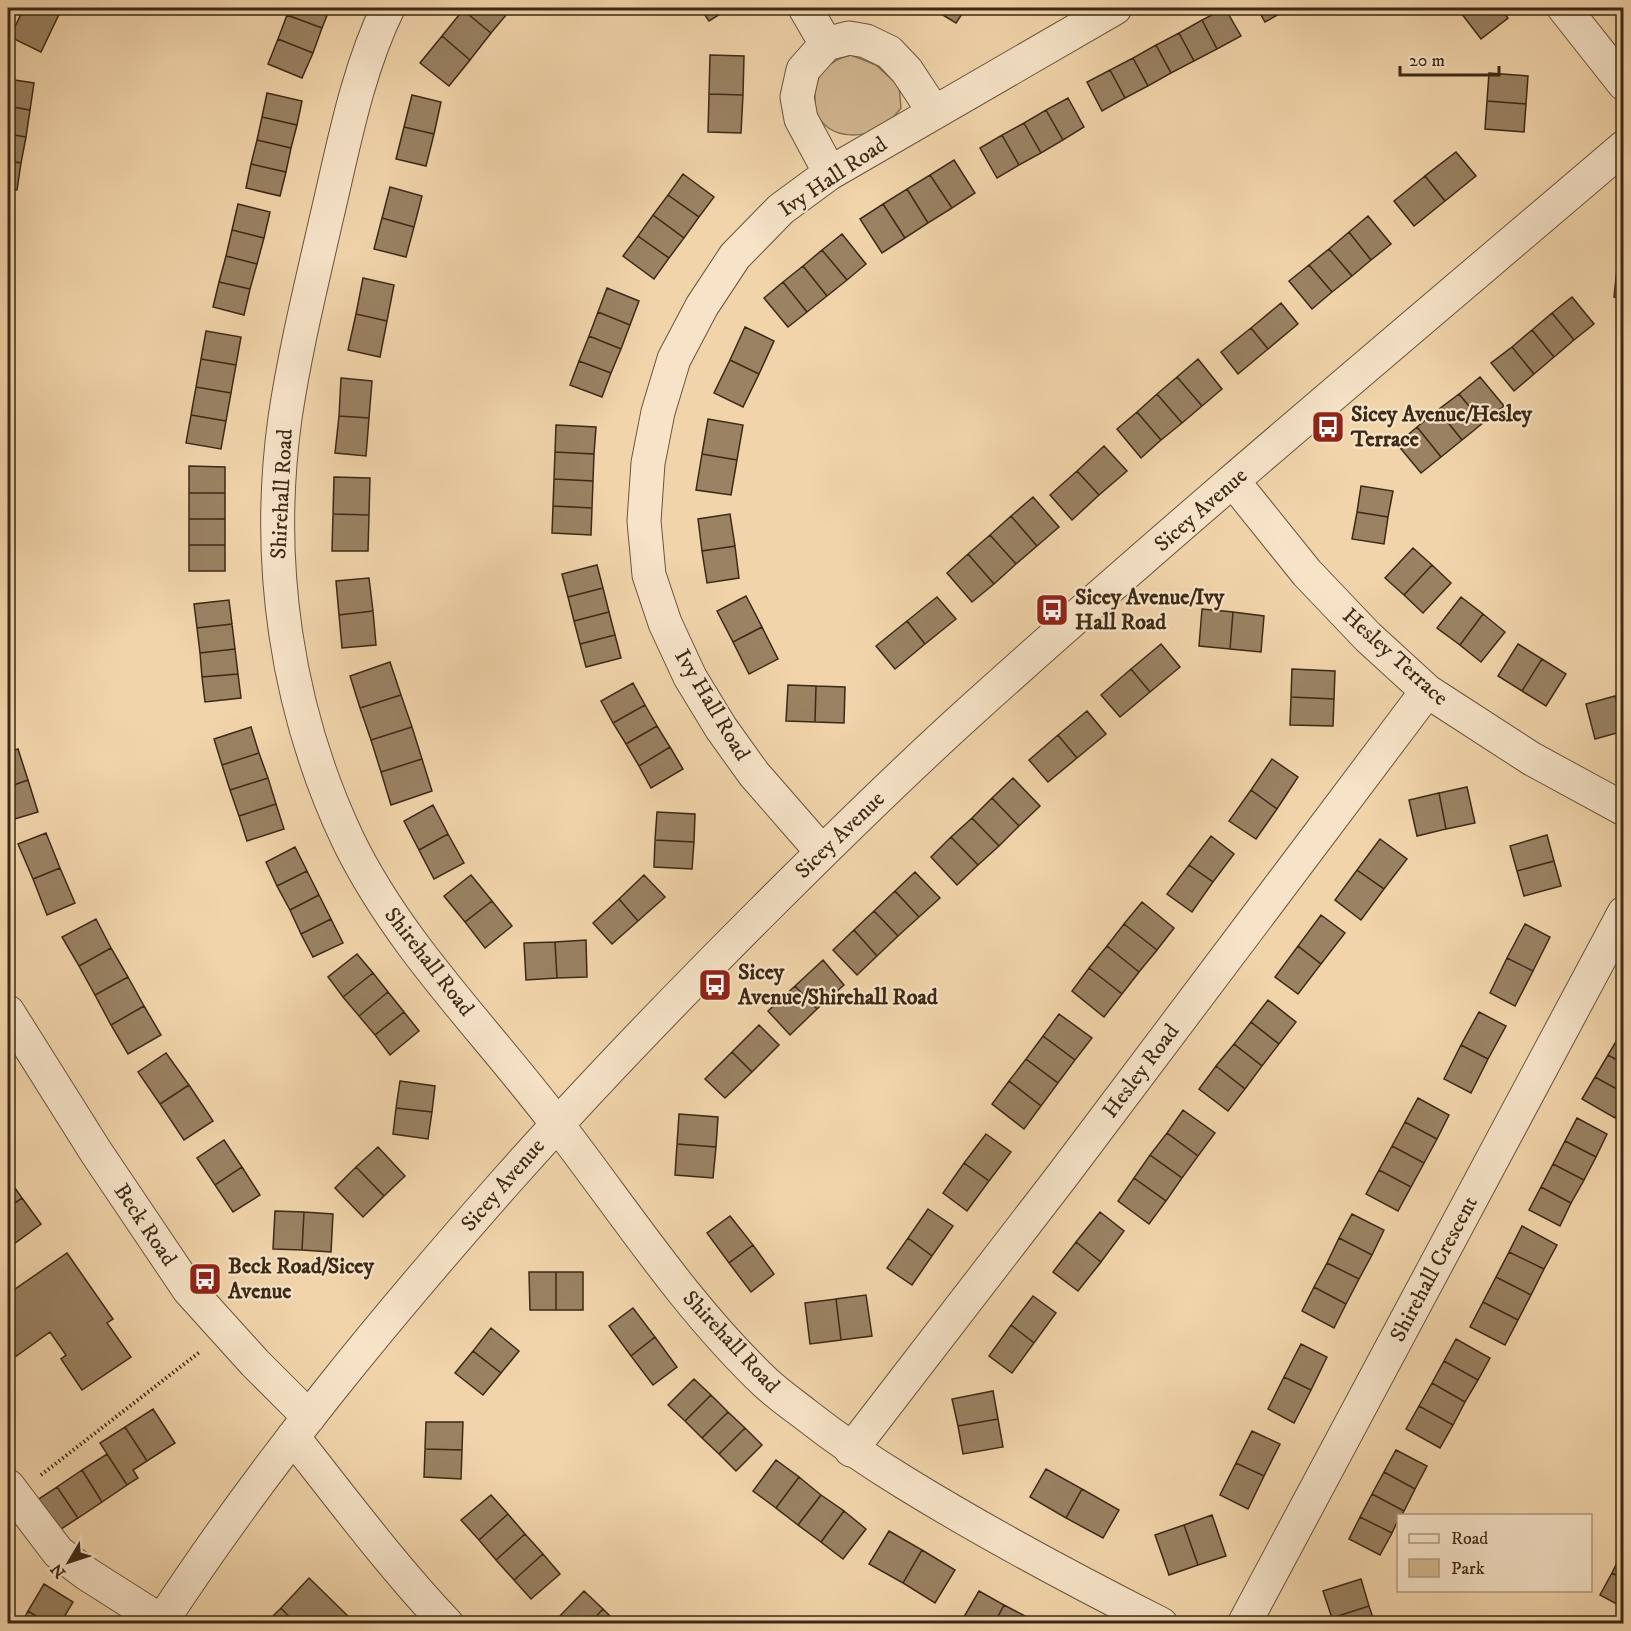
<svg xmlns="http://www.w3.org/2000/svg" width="1631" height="1631" font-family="'IM FELL DW Pica',serif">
<rect width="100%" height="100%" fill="#f1d4aa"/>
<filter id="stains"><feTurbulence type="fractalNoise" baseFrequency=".00333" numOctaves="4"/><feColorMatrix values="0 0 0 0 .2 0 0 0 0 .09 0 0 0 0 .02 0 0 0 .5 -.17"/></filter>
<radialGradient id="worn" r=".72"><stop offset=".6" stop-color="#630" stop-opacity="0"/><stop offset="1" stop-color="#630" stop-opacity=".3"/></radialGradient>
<path fill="#d2b791" stroke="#877054" stroke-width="1.5" d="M851 55 876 65 899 86 901 108C897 113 893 118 889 122 868 140 830 141 817 114 815 111 815 104 815 100 813 76 828 60 851 55Z"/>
<path fill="#9a8263" stroke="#3c2916" stroke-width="1.5" d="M24 8H62L41 52 10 37Z
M290 8H330L322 28 287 15Z
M465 8H512L491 33 463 10Z
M700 8H730L709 21Z
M931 8H966L956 23Z
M1225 8 1241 36 1217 49 1202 20Z
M1257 8H1287L1288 9 1265 22Z
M1469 8H1500L1508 18 1481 39 1461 13Z
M463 10 491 33 470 60 442 36Z
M287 15 322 28 313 53 278 39Z
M1202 20 1217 49 1194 61 1179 33Z
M1179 33 1194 61 1171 73 1156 45Z
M442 36 470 60 449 86 420 63Z
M278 39 313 53 302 78 268 64Z
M1156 45 1171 73 1148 86 1133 58Z
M710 55 744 56 743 95 709 94Z
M1133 58 1148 86 1125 98 1110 70Z
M1110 70 1125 98 1102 111 1087 82Z
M1489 73 1528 76 1526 104 1487 101Z
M8 79 34 83 30 110 8 106Z
M267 93 302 101 297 125 262 117Z
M709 94 743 95 741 133 708 132Z
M412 95 441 102 434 134 404 127Z
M1068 98 1084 127 1063 140 1046 110Z
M1487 101 1526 104 1524 132 1485 129Z
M8 106 30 110 26 137 8 134Z
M1046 110 1063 140 1041 153 1024 123Z
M262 117 297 125 291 148 257 140Z
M1024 123 1041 153 1019 165 1002 135Z
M404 127 434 134 426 166 396 159Z
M8 134 26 137 21 163 8 161Z
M1002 135 1019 165 997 178 980 148Z
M257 140 291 148 286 172 251 164Z
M1456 152 1476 176 1445 201 1425 176Z
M954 160 975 193 952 208 930 175Z
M8 161 21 163 17 190 8 189Z
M251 164 286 172 280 196 246 188Z
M683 174 714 197 699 217 668 195Z
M930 175 952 208 928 223 907 189Z
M1425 176 1445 201 1414 226 1394 201Z
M390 187 422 196 414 227 382 218Z
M907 189 928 223 905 238 883 204Z
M668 195 699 217 684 238 653 215Z
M238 204 270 212 264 238 232 230Z
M883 204 905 238 882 253 860 219Z
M8 213 14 214 10 242 8 241Z
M653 215 684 238 669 258 638 236Z
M1368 216 1391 244 1371 260 1349 232Z
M382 218 414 227 406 257 374 249Z
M232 230 264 238 257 264 226 256Z
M1349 232 1371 260 1352 276 1329 249Z
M842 234 866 264 847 280 822 250Z
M638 236 669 258 654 279 623 256Z
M8 241 10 242 8 267Z
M1329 249 1352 276 1332 292 1309 265Z
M822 250 847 280 827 296 803 266Z
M226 256 257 264 250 289 219 282Z
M1618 259 1624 260V298L1614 297Z
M1309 265 1332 292 1312 309 1289 281Z
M803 266 827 296 807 312 783 282Z
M363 278 394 285 387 321 356 314Z
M219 282 250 289 244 315 213 307Z
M783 282 807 312 788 327 764 298Z
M607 288 639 301 630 325 598 312Z
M1572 297 1594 324 1574 340 1552 313Z
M1281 303 1298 324 1268 349 1251 328Z
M598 312 630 325 621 349 589 336Z
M1552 313 1574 340 1554 357 1532 330Z
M356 314 387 321 380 357 348 350Z
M745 327 774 341 759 374 730 360Z
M1251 328 1268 349 1238 374 1221 352Z
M1532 330 1554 357 1534 374 1512 347Z
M206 331 241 337 236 365 201 359Z
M589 336 621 349 611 373 579 361Z
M1512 347 1534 374 1514 391 1491 363Z
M201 359 236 365 231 393 196 387Z
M1198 359 1222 389 1202 406 1177 377Z
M730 360 759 374 743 407 714 393Z
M579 361 611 373 602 397 570 385Z
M1177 377 1202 406 1182 423 1157 394Z
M1480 377 1504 406 1483 423 1459 394Z
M341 378 372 381 369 418 339 416Z
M196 387 231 393 226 421 191 415Z
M1157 394 1182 423 1161 440 1137 412Z
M1459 394 1483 423 1462 440 1438 410Z
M1438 410 1462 440 1441 457 1417 427Z
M1137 412 1161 440 1141 458 1117 429Z
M191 415 226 421 221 449 186 443Z
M339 416 369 418 366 456 335 453Z
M708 419 743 425 737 460 702 454Z
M556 425 596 427 594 454 555 452Z
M1417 427 1441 457 1421 473 1397 444Z
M1104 446 1127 471 1099 495 1077 471Z
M555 452 594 454 593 481 554 479Z
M702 454 737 460 731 495 696 490Z
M189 466 225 467V493H189Z
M1077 471 1099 495 1072 520 1050 495Z
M334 477 370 478 369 515 333 514Z
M554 479 593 481 592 508 553 506Z
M1361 486 1393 491 1388 517 1357 512Z
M189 493H225V519H189Z
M1033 497 1059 527 1037 546 1011 516Z
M553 506 592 508 591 535 552 533Z
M1357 512 1388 517 1384 544 1352 539Z
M333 514 369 515 368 551H332Z
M730 514 735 546 702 551 698 519Z
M1011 516 1037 546 1016 564 990 535Z
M189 519H225V545H189Z
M990 535 1016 564 994 584 968 554Z
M189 545H225V571H189Z
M735 546 739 578 707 583 702 551Z
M1413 548 1432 565 1404 595 1385 578Z
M968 554 994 584 972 602 947 573Z
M597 565 603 588 568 597 562 574Z
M1432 565 1451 583 1423 613 1404 595Z
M369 578 373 611 339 615 336 581Z
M603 588 609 612 574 621 568 597Z
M746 596 762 627 733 642 717 611Z
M937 597 956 619 925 644 907 621Z
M1461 597 1483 614 1460 645 1437 628Z
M229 600 232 624 197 628 194 604Z
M1202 609 1233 612 1230 649 1199 646Z
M373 611 376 645 342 648 339 615Z
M609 612 615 635 580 644 574 621Z
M1233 612 1264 616 1261 652 1230 649Z
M1483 614 1505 632 1481 662 1460 645Z
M907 621 925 644 895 669 876 646Z
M232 624 235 649 200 653 197 628Z
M762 627 778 659 749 674 733 642Z
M615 635 621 658 586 667 580 644Z
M1161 644 1180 667 1150 692 1131 669Z
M1518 644 1542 659 1522 691 1498 676Z
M235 649 238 674 202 677 200 653Z
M1542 659 1566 674 1546 706 1522 691Z
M390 662 401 695 360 708 350 676Z
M1131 669 1150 692 1120 717 1101 695Z
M1292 669 1335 671 1334 699 1291 697Z
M238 674 241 698 205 702 202 677Z
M633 683 645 705 613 723 601 701Z
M788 685 816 686 815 722 786 721Z
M816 686 845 687 844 723 815 722Z
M1624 694V726L1615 696Z
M401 695 412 727 371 740 360 708Z
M1615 696 1624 731 1595 739 1586 704Z
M1291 697 1334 699 1333 726 1290 725Z
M8 703 13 733 8 734Z
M645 705 657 726 626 744 613 723Z
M1087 711 1106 734 1077 758 1058 735Z
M657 726 670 747 639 766 626 744Z
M251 727 259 753 222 765 214 739Z
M412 727 422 759 381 772 371 740Z
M1058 735 1077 758 1048 782 1029 760Z
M670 747 683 769 651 788 639 766Z
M18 749 28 780 8 787V752Z
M259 753 268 778 230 790 222 765Z
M422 759 432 791 391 805 381 772Z
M1272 759 1298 777 1277 809 1251 790Z
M268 778 276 804 239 816 230 790Z
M1013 778 1040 806 1019 826 992 798Z
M28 780 38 812 8 821V787Z
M1467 787 1475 823 1446 829 1439 793Z
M1251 790 1277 809 1256 839 1229 821Z
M1439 793 1446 829 1417 836 1409 800Z
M992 798 1019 826 999 846 972 818Z
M276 804 284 829 247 841 239 816Z
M433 805 448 834 419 850 404 821Z
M657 812 695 814 694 842 655 840Z
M972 818 999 846 978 865 951 837Z
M46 833 60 868 33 879 18 844Z
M448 834 464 863 434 879 419 850Z
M1547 835 1554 861 1517 871 1510 846Z
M1211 836 1234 854 1213 882 1189 865Z
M951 837 978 865 957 885 931 857Z
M1380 839 1407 859 1384 889 1357 870Z
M655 840 694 842 692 869 654 867Z
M295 847 307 871 277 886 266 862Z
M1554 861 1561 886 1524 896 1517 871Z
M1189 865 1213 882 1192 912 1167 894Z
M60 868 75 903 47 915 33 879Z
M1357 870 1384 889 1361 920 1335 900Z
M307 871 319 895 290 910 277 886Z
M915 872 940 898 919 917 895 891Z
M471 875 492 901 465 922 444 896Z
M644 875 665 897 638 921 619 899Z
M895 891 919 917 898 936 874 911Z
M319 895 331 919 301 934 290 910Z
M619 899 638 921 612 944 593 923Z
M492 901 512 926 485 948 465 922Z
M1142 902 1174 928 1157 950 1124 924Z
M874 911 898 936 877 956 854 930Z
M1321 915 1345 933 1321 964 1298 946Z
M96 919 111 948 79 966 62 937Z
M331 919 343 943 313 957 301 934Z
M1124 924 1157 950 1139 972 1107 946Z
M1525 924 1550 937 1533 971 1507 958Z
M854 930 877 956 857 975 833 950Z
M586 940 587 977 557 978 555 942Z
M555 942 557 978 526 980 524 943Z
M1107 946 1139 972 1122 994 1089 968Z
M1298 946 1321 964 1298 994 1275 977Z
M111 948 128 977 95 995 79 966Z
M357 954 373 973 343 997 328 977Z
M1507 958 1533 971 1515 1006 1490 993Z
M823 960 844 985 817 1009 795 986Z
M1089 968 1122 994 1104 1017 1072 991Z
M373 973 388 992 359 1016 343 997Z
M128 977 144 1006 111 1025 95 995Z
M795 986 817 1009 790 1035 768 1011Z
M388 992 404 1012 375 1035 359 1016Z
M1268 1000 1296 1022 1279 1044 1251 1022Z
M144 1006 161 1035 128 1054 111 1025Z
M404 1012 419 1031 390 1055 375 1035Z
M1479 1012 1506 1026 1488 1059 1461 1045Z
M1059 1014 1092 1038 1075 1060 1043 1036Z
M1251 1022 1279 1044 1262 1066 1234 1044Z
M759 1025 779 1045 752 1072 732 1052Z
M1621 1033 1624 1035V1064L1608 1055Z
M1043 1036 1075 1060 1058 1083 1026 1059Z
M1234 1044 1262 1066 1245 1089 1216 1066Z
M1461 1045 1488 1059 1471 1093 1444 1079Z
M732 1052 752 1072 725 1098 705 1079Z
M166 1053 189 1085 160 1104 138 1072Z
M1608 1055 1624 1064V1093L1595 1077Z
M1026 1059 1058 1083 1041 1106 1009 1081Z
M1216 1066 1245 1089 1228 1111 1199 1089Z
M1595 1077 1624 1093V1103L1615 1118 1582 1099Z
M400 1081 435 1086 432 1112 396 1108Z
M1009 1081 1041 1106 1024 1129 992 1104Z
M189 1085 213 1121 184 1140 160 1104Z
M1418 1098 1449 1115 1437 1139 1405 1122Z
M396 1108 432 1112 428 1139 393 1134Z
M1183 1110 1215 1133 1198 1156 1167 1133Z
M679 1114 718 1117 716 1147 677 1144Z
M1577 1118 1607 1134 1596 1157 1565 1141Z
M1405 1122 1437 1139 1424 1163 1392 1146Z
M1167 1133 1198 1156 1182 1178 1150 1155Z
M986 1134 1011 1152 989 1181 964 1163Z
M224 1140 242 1167 215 1185 197 1158Z
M1565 1141 1596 1157 1584 1180 1553 1164Z
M677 1144 716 1147 713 1178 675 1175Z
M1392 1146 1424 1163 1411 1187 1379 1170Z
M378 1147 405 1176 384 1196 356 1167Z
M1150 1155 1182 1178 1166 1201 1134 1178Z
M964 1163 989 1181 967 1211 943 1193Z
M1553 1164 1584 1180 1571 1203 1541 1187Z
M242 1167 260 1195 233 1212 215 1185Z
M356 1167 384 1196 363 1217 335 1188Z
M1379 1170 1411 1187 1398 1211 1366 1194Z
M8 1178 22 1198 8 1208Z
M1134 1178 1166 1201 1149 1224 1118 1201Z
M1541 1187 1571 1203 1560 1226 1529 1210Z
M22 1198 41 1224 14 1244 8 1235V1208Z
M928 1209 953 1226 932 1256 908 1238Z
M275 1211 304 1212 302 1250 273 1249Z
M304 1212 333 1214 331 1252 302 1250Z
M1100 1212 1124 1231 1101 1262 1076 1242Z
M1352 1214 1384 1230 1372 1255 1339 1238Z
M730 1216 753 1245 729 1263 707 1233Z
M1522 1226 1557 1245 1544 1269 1509 1252Z
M908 1238 932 1256 912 1285 887 1268Z
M1339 1238 1372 1255 1359 1279 1327 1263Z
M1076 1242 1101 1262 1078 1291 1053 1272Z
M753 1245 774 1274 751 1292 729 1263Z
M1509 1252 1544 1269 1531 1295 1496 1277Z
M67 1253 113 1319 107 1323 131 1357 82 1390 61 1359 66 1355 50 1332 8 1362V1294Z
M1327 1263 1359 1279 1346 1304 1314 1287Z
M529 1272H556V1310H530Z
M556 1272H583V1310H556Z
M1496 1277 1531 1295 1518 1320 1483 1302Z
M1314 1287 1346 1304 1334 1328 1302 1311Z
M866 1295 872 1336 841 1340 836 1299Z
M1033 1296 1056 1313 1034 1343 1011 1325Z
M836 1299 841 1340 810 1344 805 1303Z
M1483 1302 1518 1320 1505 1345 1470 1327Z
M633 1308 655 1337 631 1356 609 1326Z
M1011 1325 1034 1343 1012 1373 989 1356Z
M491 1328 519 1351 501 1373 473 1351Z
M655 1337 677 1367 653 1385 631 1356Z
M1456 1339 1490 1358 1478 1380 1444 1361Z
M1301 1344 1327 1357 1311 1390 1284 1377Z
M473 1351 501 1373 483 1395 455 1373Z
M1444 1361 1478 1380 1465 1402 1432 1383Z
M1284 1377 1311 1390 1294 1423 1268 1409Z
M694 1379 711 1395 685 1421 668 1405Z
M1432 1383 1465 1402 1453 1425 1419 1406Z
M993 1391 998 1419 958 1426 952 1399Z
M711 1395 728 1412 702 1438 685 1421Z
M1419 1406 1453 1425 1440 1448 1406 1429Z
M153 1409 175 1443 147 1461 125 1427Z
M728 1412 745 1428 719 1454 702 1438Z
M998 1419 1003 1447 963 1454 958 1426Z
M426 1422H463L462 1450 425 1449Z
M125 1427 147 1461 133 1470 138 1478 127 1485 100 1443Z
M745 1428 762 1445 736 1471 719 1454Z
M1252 1431 1280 1444 1264 1476 1236 1463Z
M425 1449 462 1450 461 1479 424 1477Z
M1396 1450 1427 1466 1415 1489 1384 1472Z
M107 1454 127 1485 102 1502 82 1470Z
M776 1460 799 1477 776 1508 753 1491Z
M1236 1463 1264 1476 1248 1509 1220 1495Z
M1046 1469 1082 1489 1066 1518 1030 1497Z
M82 1470 102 1502 78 1518 57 1487Z
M1384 1472 1415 1489 1404 1511 1372 1494Z
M799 1477 821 1495 798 1525 776 1508Z
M57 1487 78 1518 52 1535 31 1504Z
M1082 1489 1119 1510 1103 1538 1066 1518Z
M1372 1494 1404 1511 1401 1516H1398V1520L1392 1533 1360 1517Z
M491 1495 508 1514 479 1540 461 1520Z
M821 1495 844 1511 821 1542 798 1525Z
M844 1511 866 1529 843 1559 821 1542Z
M508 1514 525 1534 496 1560 479 1540Z
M1212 1515 1226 1556 1198 1565 1184 1525Z
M1360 1517 1392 1533 1380 1555 1349 1539Z
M1184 1525 1198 1565 1169 1575 1155 1535Z
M889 1531 922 1550 903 1583 869 1564Z
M525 1534 543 1554 514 1580 496 1560Z
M922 1550 955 1570 935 1603 903 1583Z
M1623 1551H1624V1579L1612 1573Z
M543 1554 560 1574 531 1599 514 1580Z
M1612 1573 1624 1579V1608L1600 1595Z
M309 1578 350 1618 344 1624H296L281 1608Z
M1361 1579 1369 1606 1332 1618 1323 1591Z
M44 1584 73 1602 60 1624H49L28 1611Z
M584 1591 603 1609 589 1624H562L557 1619Z
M979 1591 1004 1605 994 1624H963L961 1622Z
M1004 1605 1029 1618 1026 1624H994Z
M1369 1606 1375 1624H1334L1332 1618Z
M281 1608 296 1624H265Z
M603 1609 618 1624H589Z
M28 1611 49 1624H21Z"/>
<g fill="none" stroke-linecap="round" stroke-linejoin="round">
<g stroke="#69543b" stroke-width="35">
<path id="minor" d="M388 8C356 74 343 149 326 220 311 286 295 351 285 418 265 561 286 709 348 840 400 947 487 1031 557 1124 625 1212 685 1306 766 1383 778 1394 792 1404 805 1414 838 1440 869 1461 905 1483 988 1534 1074 1580 1161 1624
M805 8 826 44
M1564 8 1624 84
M830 173 801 119 797 97 803 70 826 44 849 38 866 41 889 52 907 71 934 112
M1233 481 1307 573 1368 637 1427 691 1532 759 1624 809
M822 852 754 774 721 728 690 677 665 623 649 575 644 521 648 463 658 412 674 359 702 306 735 256 781 209 830 173 1115 8
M8 1012 96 1152 189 1290 255 1363 309 1417
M293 1437C343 1500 391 1565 447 1624
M851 1450 1062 1176 1427 691
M8 1486 58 1552 87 1574 161 1621
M160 1624C263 1466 384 1319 509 1178 590 1087 675 999 762 912 831 843 901 774 973 709 1186 517 1406 333 1624 147
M1244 1624 1624 913"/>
</g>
<path stroke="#3c2916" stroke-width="4" stroke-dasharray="1.5 3" stroke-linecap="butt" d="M41 1475 201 1351"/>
<use href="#minor" stroke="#f6e3c8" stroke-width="33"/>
</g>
<defs>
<g id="bus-square" transform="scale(1.725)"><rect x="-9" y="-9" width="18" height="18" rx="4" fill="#8f2418" stroke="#f6e3c8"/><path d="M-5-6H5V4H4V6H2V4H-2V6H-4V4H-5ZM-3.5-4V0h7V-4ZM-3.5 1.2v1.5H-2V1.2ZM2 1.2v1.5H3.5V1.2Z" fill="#fff"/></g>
</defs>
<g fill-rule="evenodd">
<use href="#bus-square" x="1328" y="427"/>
<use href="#bus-square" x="1052" y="610"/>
<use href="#bus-square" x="715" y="985"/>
<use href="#bus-square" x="205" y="1279"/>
</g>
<g text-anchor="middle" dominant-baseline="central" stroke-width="4.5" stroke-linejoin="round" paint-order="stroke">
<g font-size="22" fill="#3c2916" stroke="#f6e3c8">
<text transform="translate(833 177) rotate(-34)">Ivy Hall Road</text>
<text transform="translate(282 494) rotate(-87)">Shirehall Road</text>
<text transform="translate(1201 510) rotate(-41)">Sicey Avenue</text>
<text transform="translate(1395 657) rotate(42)">Hesley Terrace</text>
<text transform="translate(712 705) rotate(59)">Ivy Hall Road</text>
<text transform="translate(840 835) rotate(-44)">Sicey Avenue</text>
<text transform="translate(429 962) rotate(52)">Shirehall Road</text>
<text transform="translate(1141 1071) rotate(-53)">Hesley Road</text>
<text transform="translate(503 1185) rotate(-49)">Sicey Avenue</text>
<text transform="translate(145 1225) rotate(56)">Beck Road</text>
<text transform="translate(1434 1269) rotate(-62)">Shirehall Crescent</text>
<text transform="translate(731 1342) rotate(47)">Shirehall Road</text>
</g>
<g font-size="22" font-weight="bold" fill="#3c2916" stroke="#f6e3c8" text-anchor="start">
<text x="1351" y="414">Sicey Avenue/Hesley<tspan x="1351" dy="25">Terrace</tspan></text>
<text x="1075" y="597">Sicey Avenue/Ivy<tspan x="1075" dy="25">Hall Road</tspan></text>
<text x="738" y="972">Sicey<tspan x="738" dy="25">Avenue/Shirehall Road</tspan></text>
<text x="228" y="1266">Beck Road/Sicey<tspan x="228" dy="25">Avenue</tspan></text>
</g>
</g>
<rect width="1631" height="1631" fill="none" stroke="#f1d4aa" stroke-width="30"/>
<rect x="9" y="9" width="1613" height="1613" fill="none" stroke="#3c2916" stroke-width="3"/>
<rect x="15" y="15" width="1601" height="1601" fill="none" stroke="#3c2916" stroke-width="1.5"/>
<rect x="1397" y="1514" width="195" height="78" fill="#f6e3c8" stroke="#ac9981" stroke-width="1.5"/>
<rect x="1409" y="1534" width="30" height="9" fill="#f6e3c8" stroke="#ac9981" stroke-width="1.5"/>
<text x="1451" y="1544" font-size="18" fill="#3c2916">Road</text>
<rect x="1409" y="1559" width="30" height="18" fill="#d2b791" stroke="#ac9981" stroke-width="1.5"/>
<text x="1451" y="1574" font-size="18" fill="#3c2916">Park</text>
<g transform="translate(69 1562) rotate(231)" stroke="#f6e3c8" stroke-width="4.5" paint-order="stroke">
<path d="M0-4.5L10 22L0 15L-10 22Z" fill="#3c2916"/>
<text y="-9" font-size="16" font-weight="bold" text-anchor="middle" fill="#3c2916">N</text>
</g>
<path d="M1400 66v9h99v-9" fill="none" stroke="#3c2916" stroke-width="3"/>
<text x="1409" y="66" font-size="18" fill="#3c2916" stroke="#f6e3c8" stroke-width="4.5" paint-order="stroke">20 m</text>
<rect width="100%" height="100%" filter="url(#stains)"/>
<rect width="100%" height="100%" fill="url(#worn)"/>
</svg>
